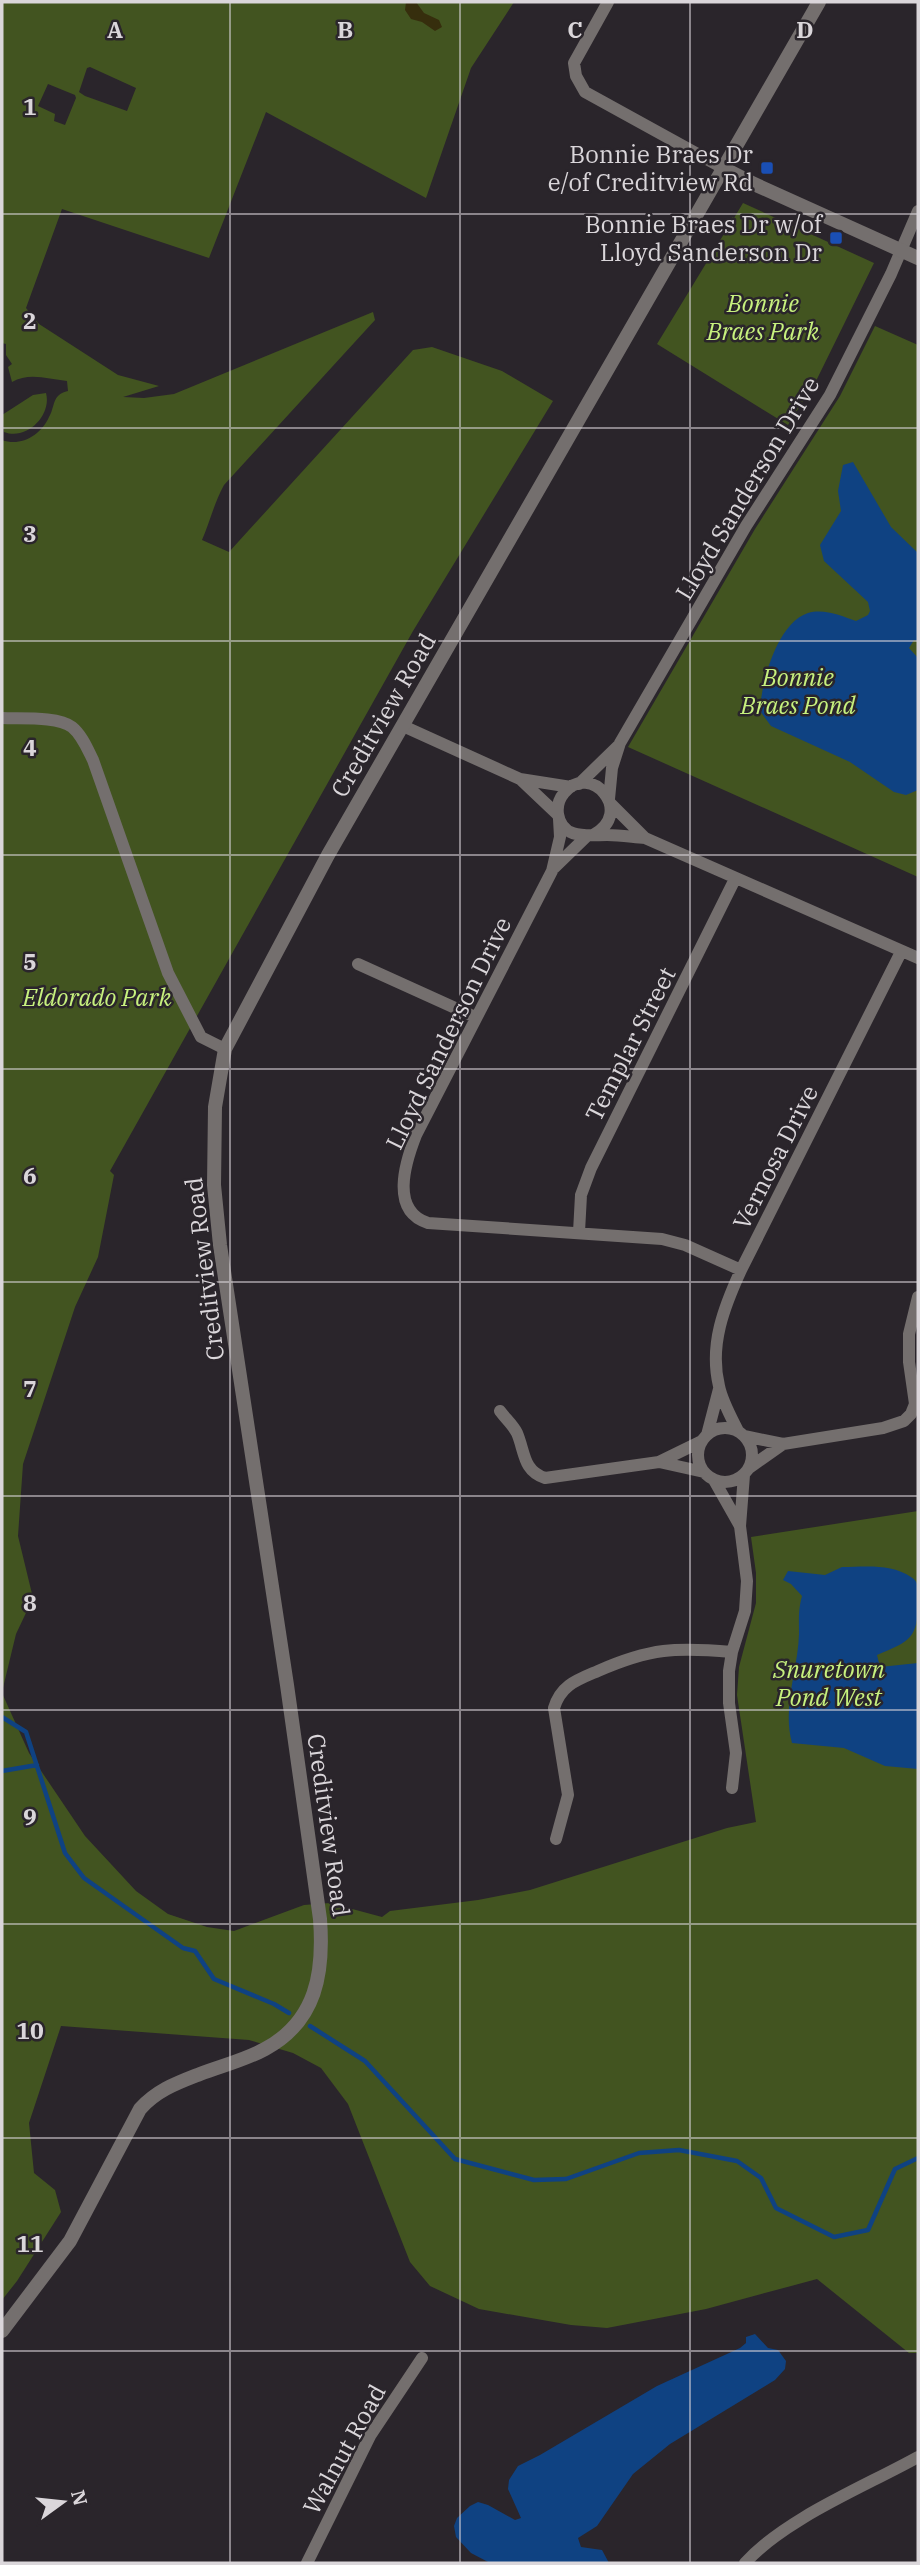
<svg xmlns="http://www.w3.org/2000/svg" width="920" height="2565" font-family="'IBM Plex Serif',serif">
<rect width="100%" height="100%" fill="#2a252b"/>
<path fill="#425420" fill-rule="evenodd" d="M2 2H514L471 68 426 198 266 112 209 258 62 209 26 308 39 324 118 375 159 386 123 397 144 398 174 394 373 312 375 320 224 485C214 503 210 522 202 540L229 552 413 350 432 347 502 371 553 401 413 631 110 1171 114 1175 98 1257 75 1307 23 1464 18 1536 33 1598 16 1634 2 1692V440C21 447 41 435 49 417 53 411 53 401 58 396 61 393 64 392 68 391L67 381C48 379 29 372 12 382L8 367 12 364 6 355V344L2 343ZM90 67 136 88 127 111 85 96 79 92 87 68ZM48 84 75 95 76 98 65 125 54 121 55 114 38 106Z
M743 203 874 263 817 379 788 425 657 344 730 224 732 217 734 218Z
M875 326 918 345V877L628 747 755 529 840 396Z
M46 393C52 415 27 441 4 432L2 415 33 395Z
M918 1511V2353H909L817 2279 706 2309 607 2328 571 2325 479 2309 430 2286 410 2262 348 2104 321 2068 293 2053 249 2040 61 2026 29 2123 34 2173 55 2190 61 2212 17 2281 2 2300V1693L29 1753 85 1836 136 1891 168 1914 207 1927 234 1931 304 1905 330 1903 382 1917 390 1911 478 1900 530 1890 727 1828 756 1822 737 1695 739 1667 756 1603V1573L751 1537Z"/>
<path fill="#362e0d" d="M406 2H416L424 13 439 20 442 27 435 31 422 22 411 19 405 10Z"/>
<path fill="#0f4282" d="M853 462 891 527 918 553V641L914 640 909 648 918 658V790L906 795 894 792 850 762 771 726 760 711C761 683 777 623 808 613 824 608 842 616 856 621L868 615 870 611 868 602 824 561 820 545 841 511 838 491 843 465Z
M842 1567C864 1567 891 1563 911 1577 920 1582 918 1592 918 1601 918 1639 910 1641 877 1655L880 1667 918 1663V1769L885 1766 844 1748 792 1743C782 1707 798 1670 799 1634 799 1619 798 1611 802 1596L791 1584 783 1580 788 1571 825 1575Z
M755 2334 768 2348 778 2350 786 2361 785 2369 775 2380 670 2444 633 2474 597 2526 578 2538 581 2547 602 2550 609 2563H490L471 2553 456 2537 454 2526 457 2518 470 2506 478 2502 488 2505 515 2520 521 2518 508 2489 509 2480 518 2466 540 2455 657 2386 740 2348 746 2343V2337Z"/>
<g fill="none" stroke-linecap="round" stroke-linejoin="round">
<path stroke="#0f4282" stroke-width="4.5" d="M2 1717 26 1732 65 1853 84 1878 183 1948 195 1951 214 1979 274 2004 289 2013
M2 1771 37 1765
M310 2026 365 2061 455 2159 534 2180 566 2179 639 2153 679 2150 737 2161 761 2178 776 2208 834 2237 868 2230 895 2169 918 2158"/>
<path stroke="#746f6e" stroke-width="12" d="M608 2 574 63 576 76 585 92 723 168
M2 718C20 719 58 716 72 727 82 735 88 750 93 760L168 973 201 1037 225 1049
M403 726 520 779 571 787
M520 779 558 815
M579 784 618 746
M609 799 612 768 620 743 746 526 830 395 891 274 918 211
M610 803 645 838 918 958
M559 819 560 837 552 871 416 1135C405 1163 390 1211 428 1223L662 1239 685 1245 741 1270
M593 835C636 812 590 761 564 793 559 799 557 807 558 814 562 840 588 835 607 835 620 835 632 837 645 838
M554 868 587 836
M358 964 475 1017
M579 1232 581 1195 591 1168 735 879
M500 1411C505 1418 513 1425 517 1433 525 1452 523 1471 545 1478L659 1462 702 1441
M698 1455a27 27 0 1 1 54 0a27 27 0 1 1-54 0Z
M738 1431C731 1417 722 1401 719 1386 709 1345 724 1307 741 1270L901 952
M707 1435 719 1389
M744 1436 783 1444 883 1428 904 1421 911 1414 915 1404 909 1362V1334L918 1297
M659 1462 704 1472
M749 1468 783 1444
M714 1480 740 1526
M732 1788 736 1753 729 1703V1671L732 1652 745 1611 747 1581 740 1526 744 1475
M556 1839 568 1795 554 1708C561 1685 577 1680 598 1671 650 1648 676 1647 732 1652
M307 2563 370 2436 422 2358
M745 2563C786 2518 864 2487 918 2457"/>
<path stroke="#746f6e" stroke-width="14" d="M723 168 754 184 918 258
M2 2331 70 2241 140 2109C157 2090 177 2083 200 2074 221 2066 245 2060 265 2049 317 2021 324 1972 320 1919L287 1685 220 1245 214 1185 215 1107 225 1049 328 855 819 2"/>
</g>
<path fill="none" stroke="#dad6da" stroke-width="2" stroke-opacity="0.55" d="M230 2V2563M460 2V2563M690 2V2563M2 214H918M2 428H918M2 641H918M2 855H918M2 1069H918M2 1282H918M2 1496H918M2 1710H918M2 1924H918M2 2138H918M2 2351H918"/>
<g fill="#1a4fb4" stroke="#2a252b" stroke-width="2.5">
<rect x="760" y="161" width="14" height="14" rx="3.5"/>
<rect x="829" y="231" width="14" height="14" rx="3.5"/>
</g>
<g text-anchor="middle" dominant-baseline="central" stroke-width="5" stroke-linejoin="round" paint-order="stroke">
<g font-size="24" fill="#dad6da" stroke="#2a252b" text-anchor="end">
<text x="753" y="154">Bonnie Braes Dr<tspan x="753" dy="28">e/of Creditview Rd</tspan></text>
<text x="822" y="224">Bonnie Braes Dr w/of<tspan x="822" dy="28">Lloyd Sanderson Dr</tspan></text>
</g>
<g font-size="24" font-style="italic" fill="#c7f17e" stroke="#2a252b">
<text x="763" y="303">Bonnie<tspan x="763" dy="28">Braes Park</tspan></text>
<text x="798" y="677">Bonnie<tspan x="798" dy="28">Braes Pond</tspan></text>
<text x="97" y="997">Eldorado Park</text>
<text x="829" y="1669">Snuretown<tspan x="829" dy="28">Pond West</tspan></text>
</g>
<g font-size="24" fill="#dad6da" stroke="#2a252b">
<text transform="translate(747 488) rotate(-59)">Lloyd Sanderson Drive</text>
<text transform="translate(383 715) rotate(-60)">Creditview Road</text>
<text transform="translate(448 1033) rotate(-64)">Lloyd Sanderson Drive</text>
<text transform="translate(630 1044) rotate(-63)">Templar Street</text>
<text transform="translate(775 1157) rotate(-63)">Vernosa Drive</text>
<text transform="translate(204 1269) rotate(-97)">Creditview Road</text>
<text transform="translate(329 1825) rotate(82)">Creditview Road</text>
<text transform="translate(344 2449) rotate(-61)">Walnut Road</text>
</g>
</g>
<g font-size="23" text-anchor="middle" font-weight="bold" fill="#dad6da" stroke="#2a252b" stroke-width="5" stroke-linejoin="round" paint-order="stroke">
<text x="115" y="38">A</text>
<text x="345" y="38">B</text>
<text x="575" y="38">C</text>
<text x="805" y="38">D</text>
<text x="30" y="115">1</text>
<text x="30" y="329">2</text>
<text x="30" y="542">3</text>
<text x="30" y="756">4</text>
<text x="30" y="970">5</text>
<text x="30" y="1184">6</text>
<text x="30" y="1397">7</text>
<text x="30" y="1611">8</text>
<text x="30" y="1825">9</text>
<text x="30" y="2039">10</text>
<text x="30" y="2252">11</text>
</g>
<rect width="920" height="2565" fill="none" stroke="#dad6da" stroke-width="7"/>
<g transform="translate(63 2502) rotate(75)" stroke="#2a252b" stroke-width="5" paint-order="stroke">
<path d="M0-5L12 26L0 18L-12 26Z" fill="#dad6da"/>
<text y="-10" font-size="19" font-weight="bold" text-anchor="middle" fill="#dad6da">N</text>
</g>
</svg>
